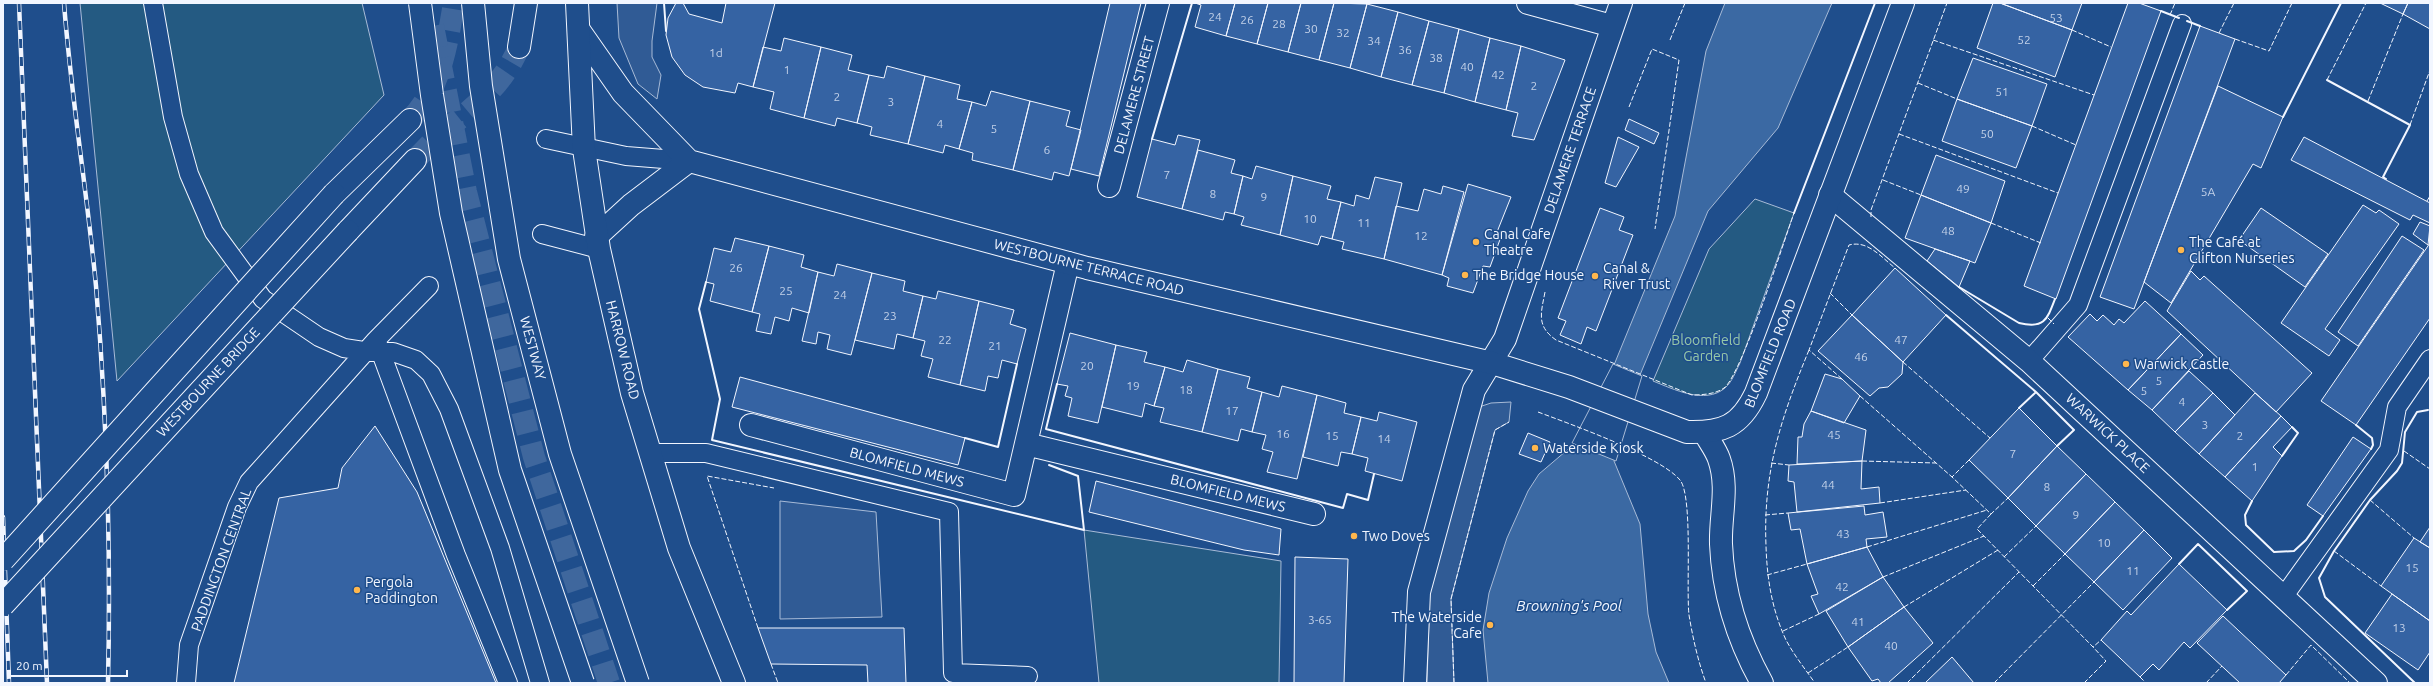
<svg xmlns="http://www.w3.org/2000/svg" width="2433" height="686" font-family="Ubuntu,sans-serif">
<rect width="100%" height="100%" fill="#1f4e8c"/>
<path fill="#245a82" stroke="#a8bbd7" d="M80 3H362L384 95 117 381Z
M1755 199 1794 213 1740 363C1736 371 1732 382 1725 388 1705 405 1673 389 1653 381L1709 249Z
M1084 530 1281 561 1279 683H1099Z"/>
<path fill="#305b95" stroke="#a8bbd7" d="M617 3H657L652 41V57L661 75 657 99 638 84 619 38Z
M1511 402 1509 422 1495 430 1451 599 1454 683H1427L1430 587 1479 407 1491 403Z
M780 501 876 512 882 617 780 619Z"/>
<path fill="#3b69a3" stroke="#a8bbd7" d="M1725 3H1832L1778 128 1708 211 1640 375 1614 461 1640 524 1648 614 1656 652 1669 683H1488L1483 630 1489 593 1507 538 1528 491 1539 474 1573 445 1614 365 1675 216 1706 51Z"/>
<path fill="#1f4e8c" stroke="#a8bbd7" d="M1613 364 1642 376 1616 461 1572 443Z"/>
<path fill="#3563a3" stroke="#f2f6ff" d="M676 3H683L689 14 722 23 726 3H775L753 87 738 83 735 93 703 87 685 75 672 57 666 35 668 18Z
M1110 3H1141L1099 176 1071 169Z
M1195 3H1235L1226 36 1195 27 1201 5Z
M1235 3H1268L1257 44 1226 36Z
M1268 3H1301L1288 52 1257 44Z
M1301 3H1334L1319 60 1288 52Z
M1334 3 1367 4 1350 68 1319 60Z
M1993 3H2000L2072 30 2055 77 1977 48Z
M2000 3H2082L2072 30Z
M2128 3H2139L2161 11 2056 299 2024 286Z
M2380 3H2408L2403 14Z
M2408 3H2430V29L2403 14Z
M1367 4 1398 12 1381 77 1350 68Z
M1398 12 1429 21 1412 85 1381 77Z
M1429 21 1459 29 1444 93 1412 85Z
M2200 26 2235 39 2134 309 2100 297Z
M1459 29 1490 38 1475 102 1444 93Z
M784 38 821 47 804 118 770 109 774 92 753 87 763 47 781 51Z
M1490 38 1521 46 1506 110 1475 102Z
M1521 46 1565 60 1534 140 1512 136 1518 113 1506 110Z
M821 47 852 55 848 70 869 75 857 123 837 118 835 126 804 118Z
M1973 58 2047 84 2032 126 1957 99Z
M887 66 925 76 908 144 870 135 872 127 857 123 869 75 884 78Z
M925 76 960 85 957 99 972 102 959 149 945 145 943 153 908 144Z
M2218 86 2283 117 2261 168 2253 164 2171 303 2144 282Z
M991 91 1030 101 1013 170 972 160 973 153 959 149 972 102 986 106Z
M1957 99 2032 126 2016 168 1942 141Z
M1030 101 1070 111 1066 126 1081 130 1069 176 1054 172 1052 180 1013 170Z
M1629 119 1659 133 1654 144 1625 130Z
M1178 135 1200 140 1182 209 1137 197 1152 139 1175 145Z
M1618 137 1639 147 1616 187 1605 183Z
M2304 137 2430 203V223L2413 215 2410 220 2291 160Z
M1198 150 1235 160 1231 173 1243 176 1234 214 1225 212 1223 220 1182 209Z
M1936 155 2005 181 1991 223 1921 195Z
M1256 166 1293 176 1280 235 1241 225 1244 217 1234 214 1243 176 1252 179Z
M1293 176 1331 186 1327 199 1341 202 1332 239 1321 236 1318 245 1280 235Z
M1375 177 1402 183 1384 259 1342 249 1344 242 1332 239 1341 202 1354 206 1356 195 1369 199Z
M1468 184 1511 197 1497 232 1502 234 1490 267 1483 266 1473 293 1447 286 1449 278 1442 275Z
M1443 186 1464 192 1442 275 1384 259 1396 206 1418 211 1424 189 1441 194Z
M1921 195 1991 223 1975 263 1905 238Z
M2363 205 2376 213 2379 210 2399 224 2325 329 2340 340 2329 356 2281 323Z
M1600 208 1624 217 1619 230 1633 235 1596 331 1587 327 1581 344 1560 335 1566 321 1558 318Z
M2261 208 2328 254 2305 287 2239 240Z
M2420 222 2430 226 2428 245 2413 234Z
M2402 236 2424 250 2358 346 2338 332Z
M735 238 769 246 752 312 710 301 714 284 706 282 714 248 731 252Z
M2430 243V318L2356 425 2321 401Z
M769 246 804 255 801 267 818 272 809 313 792 308 789 321 775 317 771 334 756 331 760 314 752 312Z
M1935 249 1970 261 1959 287 1927 261Z
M837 264 872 273 851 355 827 349 830 335 818 332 816 344 802 341 818 272 834 276Z
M1895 268 1946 315 1903 362 1852 315Z
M2191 271 2200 280 2204 276 2312 373 2276 412 2167 311Z
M872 273 905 281 903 291 923 296 913 338 897 334 894 349 855 340Z
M938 291 979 301 960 385 928 377 933 359 921 356 925 341 913 338 923 296 936 299Z
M979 301 1014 310 1010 324 1026 329 1017 364 1002 360 998 378 988 376 985 391 960 385Z
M2145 301 2181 334 2128 390 2068 337 2090 314 2097 321 2103 315 2114 325 2119 319 2124 323Z
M1852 315 1903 362 1902 374 1888 387 1879 388 1870 396 1818 351Z
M1070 333 1116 345 1098 423 1068 416 1072 398 1065 396 1068 386 1057 384Z
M2181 334 2203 355 2152 410 2128 390Z
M1116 345 1147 352 1144 362 1165 367 1154 406 1145 403 1142 417 1102 407Z
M1187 360 1218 369 1202 432 1160 422 1164 408 1154 406 1165 367 1183 372Z
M1218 369 1250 377 1247 388 1262 392 1252 432 1241 429 1238 441 1202 432Z
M2189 371 2213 393 2175 432 2152 410Z
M1825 374 1842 379 1860 396 1844 423 1811 411Z
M740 377 965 438 958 465 732 407Z
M1282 386 1317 395 1297 479 1267 472 1273 452 1262 449 1266 435 1252 432 1262 392 1279 397Z
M2213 393 2235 415 2199 454 2175 432Z
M2255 393 2281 416 2225 477 2199 454Z
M1317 395 1346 403 1344 413 1361 417 1352 454 1341 452 1338 466 1303 457Z
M2019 408 2057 446 2008 498 1969 460Z
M1811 411 1866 430 1862 461 1797 464 1798 437H1802L1804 424Z
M1379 412 1417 422 1402 481 1365 471 1368 458 1352 454 1361 417 1377 421Z
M2281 416 2292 427 2273 447 2282 456 2252 501 2225 477Z
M375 426 417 492 496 683H234L279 498 338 488 342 468Z
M1528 433 1550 442 1541 462 1519 454Z
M2353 437 2371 449 2323 516 2307 505Z
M2057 446 2086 474 2036 526 2008 498Z
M1862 461 1861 489 1879 487 1880 503 1797 512 1794 482 1788 481 1789 465Z
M2086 474 2115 502 2065 554 2036 526Z
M1096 481 1281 529 1279 555 1244 550 1089 512Z
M2115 502 2144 530 2094 582 2065 554Z
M1864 506 1865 515 1883 512 1887 537 1866 539 1867 547 1807 564 1800 529 1791 530 1788 513Z
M2430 527V548L2420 542Z
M2144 530 2172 558 2123 610 2094 582Z
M2414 538 2430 548V621L2381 586Z
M1867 547 1883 577 1819 614 1811 596 1818 594 1807 564Z
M1295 557 1348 559 1344 683H1294Z
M2179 564 2227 610 2190 648 2184 642 2159 670 2153 664 2140 677 2101 640 2127 611 2131 615Z
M1883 577 1904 607 1848 647 1826 611Z
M2392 594 2430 621V652L2418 670 2365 633Z
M1904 607 1933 643 1888 683H1881L1878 679 1872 681 1848 647Z
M2223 616 2286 675 2279 683H2240L2197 643Z
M758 628H904L906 683H868L867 665 771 664Z
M1952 657 1974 683H1925Z"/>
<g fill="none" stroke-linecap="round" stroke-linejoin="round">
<path stroke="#3f679d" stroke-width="22" stroke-dasharray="22 11" stroke-linecap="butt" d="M410 120C441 89 447 44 454 3
M415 160 442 132"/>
<path stroke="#3f679d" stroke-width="22" stroke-dasharray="22 11" stroke-linecap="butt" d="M433 26 466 192 534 457 609 683"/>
<path stroke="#3f679d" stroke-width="22" stroke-dasharray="22 11" stroke-linecap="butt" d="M442 132C474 108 503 85 519 47"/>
<g stroke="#f2f6ff" stroke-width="20">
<path id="lane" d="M153 3 173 117 189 174 214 232 263 299 319 337 344 348 370 352H393L416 360 431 374 449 409 500 548 540 683
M546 139 626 156 689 161
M542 234 599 249
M377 342 456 555 508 683
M2029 361 2078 305 2182 24
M651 453H706L949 512 953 673 1028 676
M2284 596 2389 450 2397 407 2430 359
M186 683 189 645 237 507 249 482 376 340 429 286"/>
</g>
<g stroke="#f2f6ff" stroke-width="24">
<path id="street" d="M1528 3 1612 26
M1109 186 1158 3
M1830 195 2029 361 2376 683
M751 425 1014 495 1068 263
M1704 432C1709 441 1716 450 1719 459 1729 487 1720 516 1721 544 1723 594 1738 640 1762 683
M1026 444 1314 514
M1415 683 1419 592 1474 390 1505 339 1621 3"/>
</g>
<g stroke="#f2f6ff" stroke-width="24">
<path id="secondary" d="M579 30 623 93 689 161 1087 268 1492 363 1569 387 1687 432C1722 433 1740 427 1756 393L1903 3
M334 194 410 120
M348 231 415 160
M596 237 631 205 689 161"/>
</g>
<g stroke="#f2f6ff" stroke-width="24">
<path id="primary" d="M577 3 584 149 599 249 632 393 679 548 734 683"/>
</g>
<g stroke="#f2f6ff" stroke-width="24">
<path id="highway" d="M519 47 526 3"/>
</g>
<use href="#lane" stroke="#1f4e8c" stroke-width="18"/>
<use href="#street" stroke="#1f4e8c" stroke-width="22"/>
<use href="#secondary" stroke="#1f4e8c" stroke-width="22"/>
<use href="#primary" stroke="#1f4e8c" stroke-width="22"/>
<use href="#highway" stroke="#1f4e8c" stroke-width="22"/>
<g stroke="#f2f6ff" stroke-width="4.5">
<path id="rail" d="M19 3 47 683
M64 3C71 97 87 191 96 286 107 418 111 551 108 683
M3 517 9 683"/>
</g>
<use href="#rail" stroke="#1f4e8c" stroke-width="3" stroke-dasharray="9" stroke-linecap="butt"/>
<g stroke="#f2f6ff" stroke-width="24" stroke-linecap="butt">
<path id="secondary-bridge" d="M3 560 334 194
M3 605 348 231"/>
</g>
<g stroke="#f2f6ff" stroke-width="24" stroke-linecap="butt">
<path id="highway-bridge" d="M420 3 432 95 451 213 510 470 583 683
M473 3 481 86 509 259 560 454 638 683"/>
</g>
<use href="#secondary-bridge" stroke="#1f4e8c" stroke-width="22"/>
<use href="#highway-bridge" stroke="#1f4e8c" stroke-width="22"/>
<path stroke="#f2f6ff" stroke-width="1" stroke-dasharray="5 2" stroke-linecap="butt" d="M2170 15 2175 3
M2072 30 2111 47
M2219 33 2234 3
M2235 39 2269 51 2292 3
M1670 40 1685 3
M1933 40 2094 95
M2327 80 2366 3
M1918 83 1957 99
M2368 101 2403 14
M1629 107 1652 49 1679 60 1655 229
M2410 125 2430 70
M2032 126 2076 145
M1899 134 2058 193
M1883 180 1921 195
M2427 201 2430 196
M1871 217V210L1947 3
M1991 223 2041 243
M1545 292C1541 313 1536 326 1556 340L1692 395C1702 395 1716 394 1724 388 1741 376 1784 241 1794 213
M1830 293 1852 315
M2048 318 2054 324
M1809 350C1781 418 1763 471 1766 546 1767 579 1772 610 1786 640 1794 655 1805 669 1815 683
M1903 362 1990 438
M1842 379 1809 350 1849 245C1868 240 1881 257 1895 268
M1860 396 1952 477
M1538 412C1570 424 1660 456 1680 480 1693 496 1686 588 1689 615 1693 639 1698 661 1706 683
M2404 451 2430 469
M1969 460 1952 477 1991 514 2008 498
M1862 461 1936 463
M1771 463 1789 465
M2370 500 2414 538
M1880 503 1966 490
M1991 514 1977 529 2093 647 2101 640
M1765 515 1788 513
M1867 547 1987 510
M2334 551 2381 586
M2004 557 2036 526
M1767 575 1807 564
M1883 577 1984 536
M2033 586 2065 554
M1904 607 1998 550
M758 628 707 476 774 488
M1783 631 1819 614
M771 664 778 683
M1808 673 1848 647
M2286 675 2311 645 2350 683
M2140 677 2146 683
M1454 683 1451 599 1495 430 1509 422
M1907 683 2019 572
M1994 683 2094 582
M2084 683 2106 661 2093 647
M2206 683 2222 666"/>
<path stroke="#f2f6ff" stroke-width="2" d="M664 3 666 31
M2161 11 2179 18
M2187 21 2200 26
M2327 80 2410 125 2383 177 2386 179
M2283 117 2341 3
M1152 139 1192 3
M1794 213 1875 3
M706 282 699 309 720 399 712 440 1084 530 1078 476 1049 465
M1959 287 2019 323C2044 329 2047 320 2055 299
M1946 315 2036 392
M1057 384 1046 429 1343 508 1347 494 1368 500 1374 474
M2019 408 2036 392 2074 430 2057 446
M2356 425 2372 438 2373 445 2371 449
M965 438 998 447 1017 364
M2282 456 2298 433 2292 427
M2252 501 2245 515 2246 525 2274 552 2294 551 2306 540 2323 516
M2179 564 2198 544 2247 591 2227 610
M2415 683 2325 597 2319 578 2334 551 2370 500 2397 471 2402 463 2405 432 2417 412 2428 410"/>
</g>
<g fill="#ffb74d" stroke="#1f4e8c" stroke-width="1.5">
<circle cx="1476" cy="242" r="4"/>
<circle cx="2181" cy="250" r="4"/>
<circle cx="1465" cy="275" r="4"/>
<circle cx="1595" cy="276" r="4"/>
<circle cx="2126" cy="364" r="4"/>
<circle cx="1535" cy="448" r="4"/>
<circle cx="1354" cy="536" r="4"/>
<circle cx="357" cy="590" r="4"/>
<circle cx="1490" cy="625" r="4"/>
</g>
<g text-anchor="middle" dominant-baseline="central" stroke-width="3" stroke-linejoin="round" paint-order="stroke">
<g font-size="12" fill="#c3d1e8">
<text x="1215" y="16">24</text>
<text x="2056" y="17">53</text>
<text x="1247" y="19">26</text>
<text x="1279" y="23">28</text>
<text x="1311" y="28">30</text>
<text x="1343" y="32">32</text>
<text x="2024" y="39">52</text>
<text x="1374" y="40">34</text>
<text x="1405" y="49">36</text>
<text x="716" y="52">1d</text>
<text x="1436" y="57">38</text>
<text x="1467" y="66">40</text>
<text x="787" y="69">1</text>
<text x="1498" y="74">42</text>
<text x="1534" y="85">2</text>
<text x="2002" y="91">51</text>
<text x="837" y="96">2</text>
<text x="891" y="101">3</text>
<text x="940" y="123">4</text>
<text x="994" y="128">5</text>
<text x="1987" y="133">50</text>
<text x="1047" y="149">6</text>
<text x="1167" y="174">7</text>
<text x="1963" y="188">49</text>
<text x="2208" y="191">5A</text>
<text x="1213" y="193">8</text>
<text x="1264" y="196">9</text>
<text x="1310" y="218">10</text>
<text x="1364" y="222">11</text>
<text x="1948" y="230">48</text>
<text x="1421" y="235">12</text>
<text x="736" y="267">26</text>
<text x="786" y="290">25</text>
<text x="840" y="294">24</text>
<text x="890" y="315">23</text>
<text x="945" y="339">22</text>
<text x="1901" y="339">47</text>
<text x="995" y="345">21</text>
<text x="1861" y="356">46</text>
<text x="1087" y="365">20</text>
<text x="2159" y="380">5</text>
<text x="1133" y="385">19</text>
<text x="1186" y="389">18</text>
<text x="2144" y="390">5</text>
<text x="2182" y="401">4</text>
<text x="1232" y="410">17</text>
<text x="2205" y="424">3</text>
<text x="1283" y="433">16</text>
<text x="1834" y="434">45</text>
<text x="1332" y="435">15</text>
<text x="2240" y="435">2</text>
<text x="1384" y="438">14</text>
<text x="2013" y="453">7</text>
<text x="2255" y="466">1</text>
<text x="1828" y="484">44</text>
<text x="2047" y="486">8</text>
<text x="2076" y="514">9</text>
<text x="1843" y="533">43</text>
<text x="2104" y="542">10</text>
<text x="2412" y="567">15</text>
<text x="2133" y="570">11</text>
<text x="1842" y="586">42</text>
<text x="1320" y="619">3-65</text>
<text x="1858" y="621">41</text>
<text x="2399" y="627">13</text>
<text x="1891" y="645">40</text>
</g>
<g font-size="14" fill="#f2f6ff" stroke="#1f4e8c">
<text transform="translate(1134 95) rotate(-75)">DELAMERE STREET</text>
<text transform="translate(1570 150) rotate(-71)">DELAMERE TERRACE</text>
<text transform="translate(1089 267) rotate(14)">WESTBOURNE TERRACE ROAD</text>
<text transform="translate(533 348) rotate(75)">WESTWAY</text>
<text transform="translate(623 350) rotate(76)">HARROW ROAD</text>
<text transform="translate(1770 353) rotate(-68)">BLOMFIELD ROAD</text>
<text transform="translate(208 382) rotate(-47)">WESTBOURNE BRIDGE</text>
<text transform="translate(2108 433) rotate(43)">WARWICK PLACE</text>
<text transform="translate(907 467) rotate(15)">BLOMFIELD MEWS</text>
<text transform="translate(1228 493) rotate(14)">BLOMFIELD MEWS</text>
<text transform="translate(221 560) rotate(-70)">PADDINGTON CENTRAL</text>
</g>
<g font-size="14" fill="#f2f6ff" stroke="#1f4e8c" text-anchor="start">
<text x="1484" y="234">Canal Cafe<tspan x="1484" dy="16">Theatre</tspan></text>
<text x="2189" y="242">The Café at<tspan x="2189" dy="16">Clifton Nurseries</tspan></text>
<text x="1603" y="268">Canal &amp;<tspan x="1603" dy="16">River Trust</tspan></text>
<text x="1473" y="275">The Bridge House</text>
<text x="2134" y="364">Warwick Castle</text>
<text x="1543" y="448">Waterside Kiosk</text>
<text x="1362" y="536">Two Doves</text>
<text x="365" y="582">Pergola<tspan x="365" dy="16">Paddington</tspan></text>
<text x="1482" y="617" text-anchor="end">The Waterside<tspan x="1482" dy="16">Cafe</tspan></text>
</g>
<g font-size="14" fill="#97c8a6" stroke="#1f4e8c">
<text x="1706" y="340">Bloomfield<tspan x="1706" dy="16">Garden</tspan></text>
</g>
<g font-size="15" font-style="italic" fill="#f2f6ff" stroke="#1f4e8c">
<text x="1569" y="605">Browning's Pool</text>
</g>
</g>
<rect width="2433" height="686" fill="none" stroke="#f2f6ff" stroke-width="8"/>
<path d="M10 670v6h117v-6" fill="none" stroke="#f2f6ff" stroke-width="2"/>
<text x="16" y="670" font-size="12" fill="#f2f6ff" stroke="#1f4e8c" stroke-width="3" paint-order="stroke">20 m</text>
</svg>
